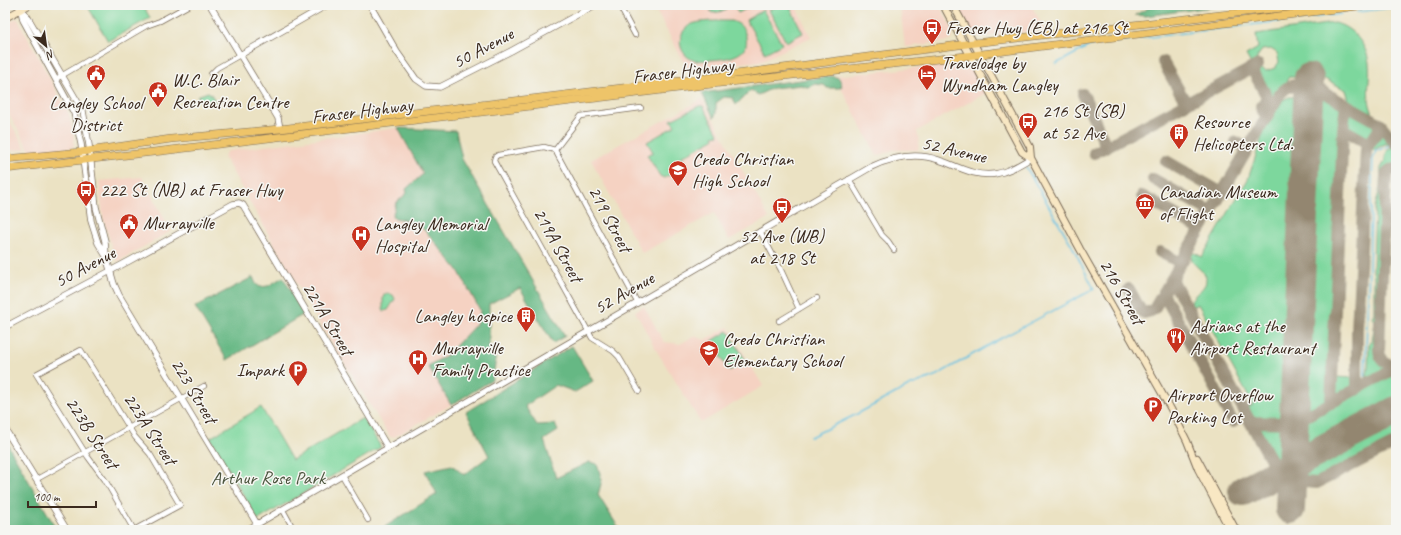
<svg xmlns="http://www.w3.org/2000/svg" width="1401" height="535" font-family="Caveat,sans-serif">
<rect width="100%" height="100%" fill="#f6f6f2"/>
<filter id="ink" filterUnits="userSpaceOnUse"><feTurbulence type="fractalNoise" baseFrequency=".025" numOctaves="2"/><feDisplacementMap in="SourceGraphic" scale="8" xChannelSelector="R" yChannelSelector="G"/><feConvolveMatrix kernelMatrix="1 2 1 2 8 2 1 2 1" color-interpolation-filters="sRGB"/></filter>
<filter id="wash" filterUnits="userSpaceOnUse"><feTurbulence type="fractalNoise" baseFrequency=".012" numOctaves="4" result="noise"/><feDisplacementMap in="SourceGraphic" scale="16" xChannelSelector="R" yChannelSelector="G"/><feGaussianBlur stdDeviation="0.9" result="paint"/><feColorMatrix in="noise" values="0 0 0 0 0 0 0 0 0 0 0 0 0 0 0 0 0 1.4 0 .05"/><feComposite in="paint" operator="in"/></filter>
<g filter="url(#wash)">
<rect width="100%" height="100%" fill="#ebe2c3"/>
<path fill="#f5d2c2" d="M653 5H757L758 8 764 5H795L811 37 761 61 687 68Z
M926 5H939L953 30 952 37 950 41 905 47 900 7Z
M972 5H1031L1045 30 982 37 976 36 972 34 961 11Z
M17 18 69 114 74 139V145L71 148 31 153 5 107V25Z
M962 63H967L971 67 986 93 917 131 919 142 918 150H893L877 156 835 76Z
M702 99 769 218 729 240 714 213 642 253 591 160Z
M5 113 26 149 5 151Z
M398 128 424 174 406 189 407 193 396 203 392 216 415 223 421 227 428 234 458 270 480 310 479 321 447 355 429 366 451 405 394 437H390L321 326 224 157 226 152 229 151Z
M142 177 171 231 117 262 103 219 99 181Z
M644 306 664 342 680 344 694 336 705 340 728 327 763 386 701 423 655 348 635 311Z"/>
<path fill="#7dd79d" stroke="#5c805e" d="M87 5H143L150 18 108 41Z
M721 5H727L725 11 712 13 710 11Z
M734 5H754L738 13Z
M780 5H789L803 33 786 42 769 10Z
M763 10 782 44 765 53 746 20Z
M732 21C738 23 743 26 745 33 755 62 713 59 696 61 679 57 674 35 690 25 699 20 721 21 732 21Z
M1334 23C1352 26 1367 45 1369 63 1371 84 1364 95 1374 116L1350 104 1346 90 1323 78 1289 77 1274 99 1270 98 1256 70 1259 67 1266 71 1275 68 1279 62 1277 53 1271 49 1262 50 1257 57V63L1252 66 1246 55 1258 48 1256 34Z
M208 92 211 94 215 101 212 106 201 101 200 98 197 96Z
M1289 97H1296L1300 102 1286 420 1252 419 1247 408 1253 405 1198 304 1192 307C1187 298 1200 293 1204 286 1206 284 1206 280 1206 277 1202 268 1192 266 1191 256L1193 252 1202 257 1248 179 1265 128 1281 101Z
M1322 97C1329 98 1340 102 1343 108L1329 402 1301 416 1316 104Z
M699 106H703L719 135 713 136 714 139 681 157 688 165 664 178 660 176 647 155 653 152 647 142 675 126 671 120Z
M1349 108 1375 124V131L1371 137 1366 138 1347 127V110Z
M1383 133 1396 148V167L1390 168 1385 173 1378 353 1381 361 1392 369 1365 384 1368 368 1369 344 1372 341 1375 322 1372 317 1374 313V274L1373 273 1375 208 1380 187 1381 168 1385 161V157L1387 151 1391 147 1390 145 1385 144 1372 151V144Z
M387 293 393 295 395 299 388 310 384 311 383 308V296Z
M728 331 746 361 729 371 712 341Z
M1394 374 1396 375V403L1300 453 1301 422Z
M1335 377 1354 378 1355 389 1340 396H1338L1334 391Z
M261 407 292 460 363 418 381 447 258 520 210 438Z
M1396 420V440L1318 481 1303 479 1299 477V471Z
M1255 424 1286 426 1285 461 1277 464Z"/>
<path fill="#66b884" stroke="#507151" d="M1154 5H1227L1145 16 1135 15Z
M831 76 839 78 842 86 839 88H827L824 85 814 84 810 88 801 85 773 88 758 95 751 90 736 105 733 98 724 97 716 103V113L714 118 702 93Z
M398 128 456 131 462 159 565 336 553 343 520 288 489 304V347L496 360 492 380 451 405 428 366 447 355 479 321 480 310 458 270 428 234 421 227 415 223 392 217 396 203 407 193 406 189 423 174Z
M253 277 256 284 260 287 268 286 283 277 304 314 227 360 195 307Z
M572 346 593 381 575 392 556 385 525 406 537 425 555 424 558 431 544 440 556 478 589 462 597 464 602 480 598 495 620 530H384L383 528 437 494 425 471 452 465 464 475 489 456 466 412Z
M5 440 57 530H5Z"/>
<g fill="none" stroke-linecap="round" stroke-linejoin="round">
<path stroke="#64c1e2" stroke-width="1.5" d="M1357 12 1396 7
M1056 64 1093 44 1341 14
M1365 376 1373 157 1376 151 1389 146
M810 437 857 414 909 386 937 375 996 341 1094 289 1071 244 1026 167
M1382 530 1396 523"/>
<path stroke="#938670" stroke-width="12" d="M1163 62 1186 103
M1248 70 1252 69 1267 97 1261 108 1267 117
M1083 94 1106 146
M1308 97 1310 93 1314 90H1320L1325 93 1374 120 1381 125 1396 144
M1343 129 1369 144
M1236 142 1248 149
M1094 153 1258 65
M1166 161 1222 193
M1396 169 1390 170 1386 175 1379 350C1380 361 1387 364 1396 367
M1153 179 1211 212
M1142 196 1201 229
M1160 252 1181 263
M1174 275 1173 280 1175 285 1280 476 1291 481 1317 483 1396 443
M1129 289 1141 311 1144 313 1151 311 1154 309 1280 94C1287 86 1295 82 1305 88L1308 97
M1163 293 1233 422
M1357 390V330L1366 149 1378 131 1380 125
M1331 403 1343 129 1346 104
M1250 422 1293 423 1396 368"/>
<path stroke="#938670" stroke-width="30" d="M1243 491 1396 411
M1290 509 1309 78"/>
</g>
</g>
<g filter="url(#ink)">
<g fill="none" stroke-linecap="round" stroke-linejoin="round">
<g stroke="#796a58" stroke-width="6">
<path id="minor" d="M619 5 635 35
M211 74 217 68 240 55
M56 79 146 26 160 21 189 5
M555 150 544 147 498 155 495 157 494 161 592 338 613 351 619 357 639 391
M555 150 637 302
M555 150 581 116 641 108
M849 179 882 235 888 241 894 250
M760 231 781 270 799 309
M779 321 817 298
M81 350 135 437 150 454 180 505 134 530 105 480 88 457 36 374Z
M342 475 368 520
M37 479 204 386
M283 510 294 530"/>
</g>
<g stroke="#796a58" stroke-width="7">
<path id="tertiary" d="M18 5 27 16 83 111 89 145 96 207 105 241 106 256 114 284 119 295 257 524
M210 5 278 118 280 129
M370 5 397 52 416 79 426 86 440 87 511 51 595 5
M21 10 23 20 74 113 81 144 91 221 98 243 106 256
M240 55 327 5
M5 327 129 261 233 204 239 203 243 205 388 448
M5 429 67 530
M247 530 871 167C892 157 916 152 939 160 957 166 974 177 995 174 1008 172 1019 165 1031 158"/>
</g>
<g stroke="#796a58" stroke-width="8">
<path id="secondary" d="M943 5 1022 152 1031 158 1080 249 1172 411 1187 441 1198 469 1230 530
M953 5 1030 147 1031 158
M5 18 29 5
M1197 458 1236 530"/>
</g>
<g stroke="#796a58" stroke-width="8">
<path id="primary" d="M5 159 81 152 171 139 280 129 705 78 974 43 1308 5
M5 169 162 151 712 84 966 56 1366 5"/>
</g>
<use href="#minor" stroke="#fff" stroke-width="4.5"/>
<use href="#tertiary" stroke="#fff" stroke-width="5.5"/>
<use href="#secondary" stroke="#f8e7c3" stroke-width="6"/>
<use href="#primary" stroke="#eec469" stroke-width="7"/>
</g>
</g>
<defs>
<g id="bus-pin" transform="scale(1)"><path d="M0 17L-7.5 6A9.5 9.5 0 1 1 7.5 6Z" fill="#c8321e" stroke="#f6f6f2"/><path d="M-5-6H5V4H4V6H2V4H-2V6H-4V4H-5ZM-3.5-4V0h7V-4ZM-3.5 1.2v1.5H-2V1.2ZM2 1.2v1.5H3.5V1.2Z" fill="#fff"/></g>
<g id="civic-pin" transform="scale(1)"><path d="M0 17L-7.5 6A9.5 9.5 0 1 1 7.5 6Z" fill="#c8321e" stroke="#f6f6f2"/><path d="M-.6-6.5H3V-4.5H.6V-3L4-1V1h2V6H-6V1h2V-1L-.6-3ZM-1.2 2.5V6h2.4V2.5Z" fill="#fff"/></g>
<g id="hotel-pin" transform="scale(1)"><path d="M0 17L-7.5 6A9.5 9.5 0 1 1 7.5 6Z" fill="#c8321e" stroke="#f6f6f2"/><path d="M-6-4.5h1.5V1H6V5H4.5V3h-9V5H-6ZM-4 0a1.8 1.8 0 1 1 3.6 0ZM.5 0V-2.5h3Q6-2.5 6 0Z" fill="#fff"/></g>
<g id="building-pin" transform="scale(1)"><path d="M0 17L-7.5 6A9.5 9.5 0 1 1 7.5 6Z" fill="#c8321e" stroke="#f6f6f2"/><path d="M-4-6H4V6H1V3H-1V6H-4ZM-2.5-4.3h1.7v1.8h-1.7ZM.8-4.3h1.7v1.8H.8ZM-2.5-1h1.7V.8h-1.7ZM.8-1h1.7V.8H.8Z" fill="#fff"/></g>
<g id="school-pin" transform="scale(1)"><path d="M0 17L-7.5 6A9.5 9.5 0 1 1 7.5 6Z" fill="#c8321e" stroke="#f6f6f2"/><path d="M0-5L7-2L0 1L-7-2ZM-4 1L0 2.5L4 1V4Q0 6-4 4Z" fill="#fff"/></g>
<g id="museum-pin" transform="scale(1)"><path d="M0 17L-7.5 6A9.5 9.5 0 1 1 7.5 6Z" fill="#c8321e" stroke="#f6f6f2"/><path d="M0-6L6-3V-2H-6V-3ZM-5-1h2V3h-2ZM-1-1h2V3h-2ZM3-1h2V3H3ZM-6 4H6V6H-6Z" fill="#fff"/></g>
<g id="hospital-pin" transform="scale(1)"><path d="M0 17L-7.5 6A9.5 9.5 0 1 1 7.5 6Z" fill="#c8321e" stroke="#f6f6f2"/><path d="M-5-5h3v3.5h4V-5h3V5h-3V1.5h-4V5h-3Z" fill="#fff"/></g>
<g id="restaurant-pin" transform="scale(1)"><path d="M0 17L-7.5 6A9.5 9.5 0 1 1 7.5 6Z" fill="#c8321e" stroke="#f6f6f2"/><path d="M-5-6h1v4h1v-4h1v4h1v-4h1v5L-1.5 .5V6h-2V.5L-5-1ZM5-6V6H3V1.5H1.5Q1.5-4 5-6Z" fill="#fff"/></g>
<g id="parking-pin" transform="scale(1)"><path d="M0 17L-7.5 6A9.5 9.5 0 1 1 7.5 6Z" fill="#c8321e" stroke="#f6f6f2"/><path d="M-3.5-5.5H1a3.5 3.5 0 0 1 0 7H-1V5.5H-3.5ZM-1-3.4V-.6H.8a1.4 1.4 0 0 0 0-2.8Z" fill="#fff"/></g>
</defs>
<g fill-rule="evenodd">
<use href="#bus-pin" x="932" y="28"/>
<use href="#civic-pin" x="96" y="74"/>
<use href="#hotel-pin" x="927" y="74"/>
<use href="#civic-pin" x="158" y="91"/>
<use href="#bus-pin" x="1028" y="122"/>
<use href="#building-pin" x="1179" y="133"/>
<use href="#school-pin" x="678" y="170"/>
<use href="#bus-pin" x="86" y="190"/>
<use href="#museum-pin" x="1145" y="203"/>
<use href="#bus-pin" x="782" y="207"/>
<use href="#civic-pin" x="129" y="223"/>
<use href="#hospital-pin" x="361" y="235"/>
<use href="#building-pin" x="526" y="316"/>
<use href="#restaurant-pin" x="1176" y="337"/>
<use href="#school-pin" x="709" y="350"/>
<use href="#hospital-pin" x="418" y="359"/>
<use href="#parking-pin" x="298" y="370"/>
<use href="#parking-pin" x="1153" y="406"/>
</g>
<g text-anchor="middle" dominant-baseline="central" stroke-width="3" stroke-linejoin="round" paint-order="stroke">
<g font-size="19" fill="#3b2a1e" stroke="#f6f6f2" text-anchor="start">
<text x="946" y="28">Fraser Hwy (EB) at 216 St</text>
<text x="941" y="63">Travelodge by<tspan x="941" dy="22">Wyndham Langley</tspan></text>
<text x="172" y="80">W.C. Blair<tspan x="172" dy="22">Recreation Centre</tspan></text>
<text x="96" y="103" text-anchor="middle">Langley School<tspan x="96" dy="22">District</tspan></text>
<text x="1042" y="111">216 St (SB)<tspan x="1042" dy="22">at 52 Ave</tspan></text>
<text x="1193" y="122">Resource<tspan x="1193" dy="22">Helicopters Ltd.</tspan></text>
<text x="692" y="159">Credo Christian<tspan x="692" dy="22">High School</tspan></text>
<text x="100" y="190">222 St (NB) at Fraser Hwy</text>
<text x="1159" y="192">Canadian Museum<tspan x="1159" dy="22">of Flight</tspan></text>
<text x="143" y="223">Murrayville</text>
<text x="375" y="224">Langley Memorial<tspan x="375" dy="22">Hospital</tspan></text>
<text x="782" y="236" text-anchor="middle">52 Ave (WB)<tspan x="782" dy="22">at 218 St</tspan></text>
<text x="512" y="316" text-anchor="end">Langley hospice</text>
<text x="1190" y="326">Adrians at the<tspan x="1190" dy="22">Airport Restaurant</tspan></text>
<text x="723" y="339">Credo Christian<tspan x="723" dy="22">Elementary School</tspan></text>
<text x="432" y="348">Murrayville<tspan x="432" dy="22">Family Practice</tspan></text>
<text x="284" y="370" text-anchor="end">Impark</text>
<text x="1167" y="395">Airport Overflow<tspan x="1167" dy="22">Parking Lot</tspan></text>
</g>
<g font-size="19" fill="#3b2a1e" stroke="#f6f6f2">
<text transform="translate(483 48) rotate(-28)">50 Avenue</text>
<text transform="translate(683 71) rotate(-7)">Fraser Highway</text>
<text transform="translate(362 111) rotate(-7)">Fraser Highway</text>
<text transform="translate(954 150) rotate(13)">52 Avenue</text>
<text transform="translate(610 219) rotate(62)">219 Street</text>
<text transform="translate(558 245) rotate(61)">219A Street</text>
<text transform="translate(85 267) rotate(-28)">50 Avenue</text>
<text transform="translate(1122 292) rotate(60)">216 Street</text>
<text transform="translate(624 293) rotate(-30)">52 Avenue</text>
<text transform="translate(328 319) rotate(59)">221A Street</text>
<text transform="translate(194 391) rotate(59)">223 Street</text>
<text transform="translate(150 429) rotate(57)">223A Street</text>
<text transform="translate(92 433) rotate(57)">223B Street</text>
</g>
<g font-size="19" fill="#4c553e" stroke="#f6f6f2">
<text x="268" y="478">Arthur Rose Park</text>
</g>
</g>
<rect width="1401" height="535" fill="none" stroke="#f6f6f2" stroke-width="20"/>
<g transform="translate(46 46) rotate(151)" stroke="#f6f6f2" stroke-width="3" paint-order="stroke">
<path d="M0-3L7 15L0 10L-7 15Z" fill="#3b2a1e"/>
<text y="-6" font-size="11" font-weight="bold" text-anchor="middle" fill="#3b2a1e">N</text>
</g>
<path d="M28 501v6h68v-6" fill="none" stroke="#3b2a1e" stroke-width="2"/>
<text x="34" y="501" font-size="12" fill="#3b2a1e" stroke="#f6f6f2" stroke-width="3" paint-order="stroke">100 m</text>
</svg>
